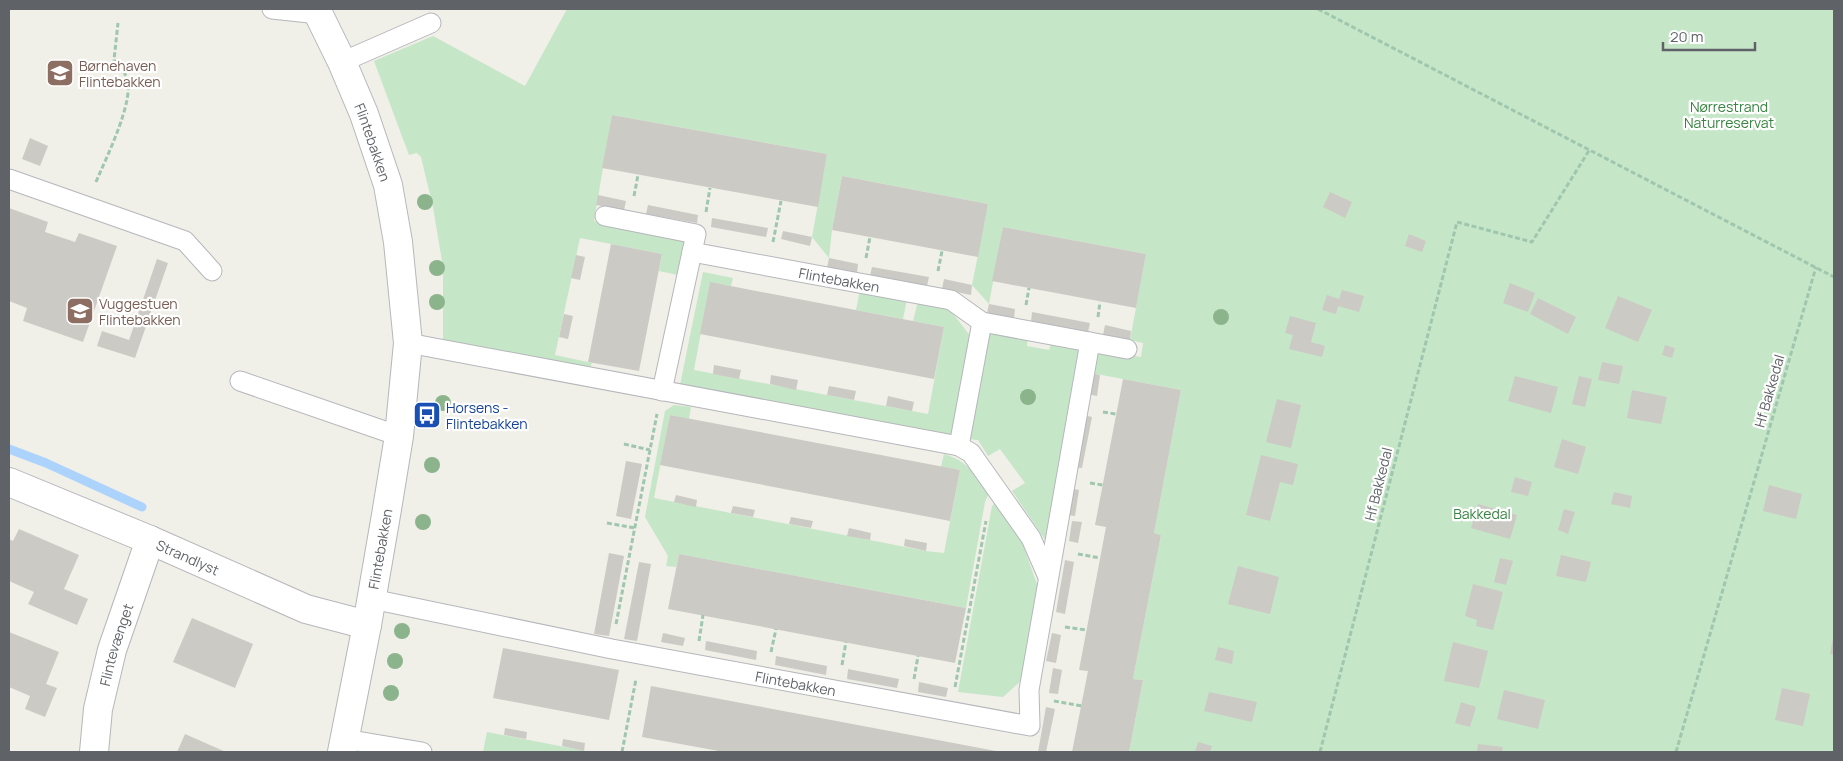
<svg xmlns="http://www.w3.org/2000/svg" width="1843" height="761" font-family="Manrope,sans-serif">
<rect width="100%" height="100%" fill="#f0efe8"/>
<path fill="#c6e6c8" d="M567 9H1834V752H1129L1143 680 1133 679 1161 535 1154 533 1181 390 1091 373 1095 349 1141 357 1143 343 1130 340 1146 254 1003 227 989 304 972 285 988 204 842 176 832 230 829 258 812 237 827 154 612 115 594 221 685 238 678 275 659 271 662 254 580 238 555 355 592 363 590 368 443 341V267L433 207 421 157 417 153 409 155 374 61 433 36 525 86Z
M703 272 733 278 731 286 710 283 694 370 928 414 944 327 913 321 918 301 948 307 971 337 952 436 680 385Z
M860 290 907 299 903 319 856 310Z
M987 329 1028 336 1027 346 1049 350 1052 340 1083 347 1046 541 1012 491 1025 483 1000 449 988 456 978 440 967 439Z
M674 405 691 407 689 419 670 415 654 498 926 551 944 553 960 470 941 467 944 454C966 460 976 475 989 493L985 502 966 608 679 554 676 567 666 566 668 556 645 517 665 411Z
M995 503 1022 542 1039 590 1023 679 1003 697 958 692 992 506Z
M487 732 591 752H483Z"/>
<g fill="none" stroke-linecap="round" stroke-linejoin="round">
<path stroke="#acd3fc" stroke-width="9" d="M9 449 46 463 142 507"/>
</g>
<path fill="#cccac4" d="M612 115 827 154 818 207 602 168Z
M30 138 48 146 40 166 22 159Z
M842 176 988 204 978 257 832 230Z
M1330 192 1352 202 1345 218 1323 207Z
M598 195 626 201 624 210 596 205Z
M648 205 698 215 697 223 646 214Z
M9 208 48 222 45 232 75 242 79 233 117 246 83 342 23 321 27 308 9 301Z
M712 218 768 228 766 237 711 227Z
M1003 227 1146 254 1136 308 992 281Z
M783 231 812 237 810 246 781 239Z
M1409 234 1426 241 1422 252 1405 246Z
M611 244 662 254 639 371 588 362Z
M576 255 585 257 580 280 571 278Z
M829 258 858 264 857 273 827 268Z
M157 259 168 263 135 358 97 346 102 331 129 340Z
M872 267 929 277 927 286 870 276Z
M944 279 972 285 971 295 942 289Z
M710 282 944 327 934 379 700 334Z
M1510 283 1535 293 1528 312 1503 303Z
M1342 290 1364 296 1359 312 1338 306 1336 314 1322 310 1327 295 1339 299Z
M1618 296 1652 310 1638 342 1605 328Z
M1538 298 1576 317 1568 334 1530 314Z
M989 304 1015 309 1014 319 987 313Z
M1032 312 1090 323 1088 332 1031 322Z
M564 314 573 316 568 339 559 337Z
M1290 316 1316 323 1311 342 1325 346 1322 357 1289 349 1293 335 1285 333Z
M1105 325 1131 331 1130 340 1103 335Z
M1665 345 1675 348 1672 358 1662 355Z
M1602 362 1623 366 1619 384 1598 380Z
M714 365 741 370 739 379 713 374Z
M1091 373 1100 375 1097 396 1087 394Z
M771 375 798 380 796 390 770 384Z
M1515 376 1558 387 1551 413 1508 401Z
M1579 376 1592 379 1585 407 1572 404Z
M1123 379 1181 390 1154 533 1161 535 1133 679 1143 680 1129 752H1072L1088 671 1079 670 1106 527 1095 525Z
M829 386 856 391 854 400 827 395Z
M1632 390 1667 397 1661 424 1627 418Z
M888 396 914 402 912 411 886 406Z
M1277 399 1301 405 1291 448 1266 442Z
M670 415 960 470 950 521 660 465Z
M1083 415 1092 417 1082 468 1073 467Z
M1562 439 1586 447 1578 474 1554 467Z
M1261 455 1298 464 1293 485 1280 482 1270 521 1246 515Z
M626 461 642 464 631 519 616 516Z
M1515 477 1532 482 1528 496 1511 492Z
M1769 485 1802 494 1796 519 1763 511Z
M1069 488 1079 490 1075 516 1065 515Z
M1614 492 1632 496 1630 508 1611 504Z
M676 495 697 500 696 507 674 502Z
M1478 504 1517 515 1510 539 1471 528Z
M733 506 755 510 753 517 731 513Z
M1564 509 1575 512 1568 534 1558 530Z
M791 517 813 521 811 528 789 524Z
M1072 521 1082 522 1078 543 1069 541Z
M849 528 871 533 870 540 847 536Z
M19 529 79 555 64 589 88 599 77 625 28 604 34 592 9 581V539L13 541Z
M905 539 927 543 926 551 904 546Z
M609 553 624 556 609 636 594 634Z
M679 554 966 608 955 663 668 609Z
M1561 555 1591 562 1586 582 1556 576Z
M1500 558 1513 561 1506 585 1494 582Z
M1065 560 1074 562 1065 614 1056 612Z
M639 562 651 564 637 641 624 639Z
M1238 566 1279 577 1270 614 1228 604Z
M1473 584 1503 592 1493 630 1476 626 1477 620 1465 616Z
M192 618 253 644 235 688 173 662Z
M9 632 59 652 46 684 57 688 45 717 25 709 30 696 9 687Z
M663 633 685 638 683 646 661 642Z
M1052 633 1061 635 1056 663 1046 661Z
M1833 638H1834V655L1830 654Z
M706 641 757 651 756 660 705 650Z
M1453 642 1488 651 1479 688 1444 681Z
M1218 647 1234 651 1232 664 1215 660Z
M503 648 619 670 609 720 493 698Z
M776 656 827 666 826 675 775 665Z
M1053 668 1062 670 1058 694 1049 693Z
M848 669 899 679 897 688 847 679Z
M919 682 948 688 946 697 918 692Z
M651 686 996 751V752H724L642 737Z
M1782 688 1810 694 1803 726 1775 720Z
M1504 690 1545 700 1538 729 1497 719Z
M1209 692 1257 702 1252 722 1204 711Z
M1461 702 1476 707 1470 727 1455 723Z
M1046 707 1055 709 1046 752H1038Z
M505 728 527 732 526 739 504 735Z
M185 734 226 752H177Z
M563 739 585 743 584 751 562 746Z
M1198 742 1212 746 1210 752H1195Z
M1478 744 1503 747 1502 752H1477Z"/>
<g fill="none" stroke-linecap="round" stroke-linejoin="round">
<g stroke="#b5b7bb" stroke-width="21">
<g id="service">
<path d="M272 9 319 14"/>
<path d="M342 62 431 23"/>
<path d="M9 179 185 241 212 271"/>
<path d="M605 216 696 234 692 252"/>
<path d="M408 343 959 446 971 453 1031 538 1048 577"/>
<path d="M240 381 399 436"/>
<path id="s1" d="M662 391 692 252 951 300 982 322 1127 349"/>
<path d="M959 446 982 322"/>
<path id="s2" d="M372 599 612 649 1030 726 1029 690 1090 342"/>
<path d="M345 739 422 752"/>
</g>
</g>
<g stroke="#b5b7bb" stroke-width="30">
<g id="minor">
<path id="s3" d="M316 9 342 62 364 114 388 185 398 242 408 343 399 436 386 515 367 625 342 752"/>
<path id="s4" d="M9 482 150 540 306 609 367 625"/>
<path id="s5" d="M94 752 98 709 112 650 150 540"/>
</g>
</g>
<path stroke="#9fc7ae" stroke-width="3" stroke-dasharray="5 2.5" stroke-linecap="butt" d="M1318 9 1834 277
M96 182C105 160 137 97 126 76 123 70 118 65 114 60L118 23
M634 196 638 175
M706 212 710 188
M773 242 781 201
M866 258 870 237
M938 271 942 251
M1026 305 1029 288
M1098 317 1100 302
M1103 412 1116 414
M624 444 650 450
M1090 483 1103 485
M607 523 635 528
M1078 554 1100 558
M616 624 657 414
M1065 627 1086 630
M699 641 703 615
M771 652 776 629
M842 665 846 642
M914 679 918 656
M955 687 986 521
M1054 701 1082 706
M622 752 636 679
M1320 752 1457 222 1532 242 1590 149
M1676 752 1816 267"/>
<use href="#service" stroke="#fff" stroke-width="19"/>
<use href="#minor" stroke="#fff" stroke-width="28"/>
</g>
<g fill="#8bb48c">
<circle cx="425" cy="202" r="8"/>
<circle cx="437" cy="268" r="8"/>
<circle cx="437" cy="302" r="8"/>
<circle cx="1221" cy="317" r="8"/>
<circle cx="1028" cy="397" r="8"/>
<circle cx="443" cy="403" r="8"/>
<circle cx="432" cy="465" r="8"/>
<circle cx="423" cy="522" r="8"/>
<circle cx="402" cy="631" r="8"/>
<circle cx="395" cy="661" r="8"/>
<circle cx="391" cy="693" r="8"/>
</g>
<defs>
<g id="school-square" transform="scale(1.4375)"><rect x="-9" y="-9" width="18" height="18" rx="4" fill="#8d6e63" stroke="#fff"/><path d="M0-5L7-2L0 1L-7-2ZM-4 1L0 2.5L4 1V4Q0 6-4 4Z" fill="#fff"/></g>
<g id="bus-square" transform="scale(1.4375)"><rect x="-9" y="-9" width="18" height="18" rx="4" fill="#1a4fb4" stroke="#fff"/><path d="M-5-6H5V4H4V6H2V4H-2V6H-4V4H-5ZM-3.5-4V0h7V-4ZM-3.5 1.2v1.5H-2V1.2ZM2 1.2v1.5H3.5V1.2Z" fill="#fff"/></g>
</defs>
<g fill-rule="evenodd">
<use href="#school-square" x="60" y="73"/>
<use href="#school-square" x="80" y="311"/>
<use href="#bus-square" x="427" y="415"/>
</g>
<g text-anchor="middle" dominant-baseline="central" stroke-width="4.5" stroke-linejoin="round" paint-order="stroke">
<g font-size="14" fill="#785e54" stroke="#fff" text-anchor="start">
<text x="79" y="65">Børnehaven<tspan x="79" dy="16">Flintebakken</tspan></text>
<text x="99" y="303">Vuggestuen<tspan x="99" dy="16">Flintebakken</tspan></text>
</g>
<g font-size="14" fill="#398441" stroke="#fff">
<text x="1729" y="106">Nørrestrand<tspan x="1729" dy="16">Naturreservat</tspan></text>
<text x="1482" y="513">Bakkedal</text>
</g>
<g font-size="14" fill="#5f6267" stroke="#fff">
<text stroke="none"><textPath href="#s3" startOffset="145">Flintebakken</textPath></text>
<text stroke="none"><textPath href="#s1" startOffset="292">Flintebakken</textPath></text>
<text transform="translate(1769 391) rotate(-74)">Hf Bakkedal</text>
<text transform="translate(1378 484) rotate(-76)">Hf Bakkedal</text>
<text transform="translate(380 549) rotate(-80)">Flintebakken</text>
<text stroke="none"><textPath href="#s4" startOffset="194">Strandlyst</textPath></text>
<text stroke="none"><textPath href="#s5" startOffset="110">Flintevænget</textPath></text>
<text stroke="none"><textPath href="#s2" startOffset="432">Flintebakken</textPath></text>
</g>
<g font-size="14" fill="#164399" stroke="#fff" text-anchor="start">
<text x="446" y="407">Horsens -<tspan x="446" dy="16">Flintebakken</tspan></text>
</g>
</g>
<rect width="1843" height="761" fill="none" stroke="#5f6267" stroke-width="20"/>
<path d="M1663 42v8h92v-8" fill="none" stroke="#5f6267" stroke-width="2.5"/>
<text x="1670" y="42" font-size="15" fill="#5f6267" stroke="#ffffff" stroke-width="4" paint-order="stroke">20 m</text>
</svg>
